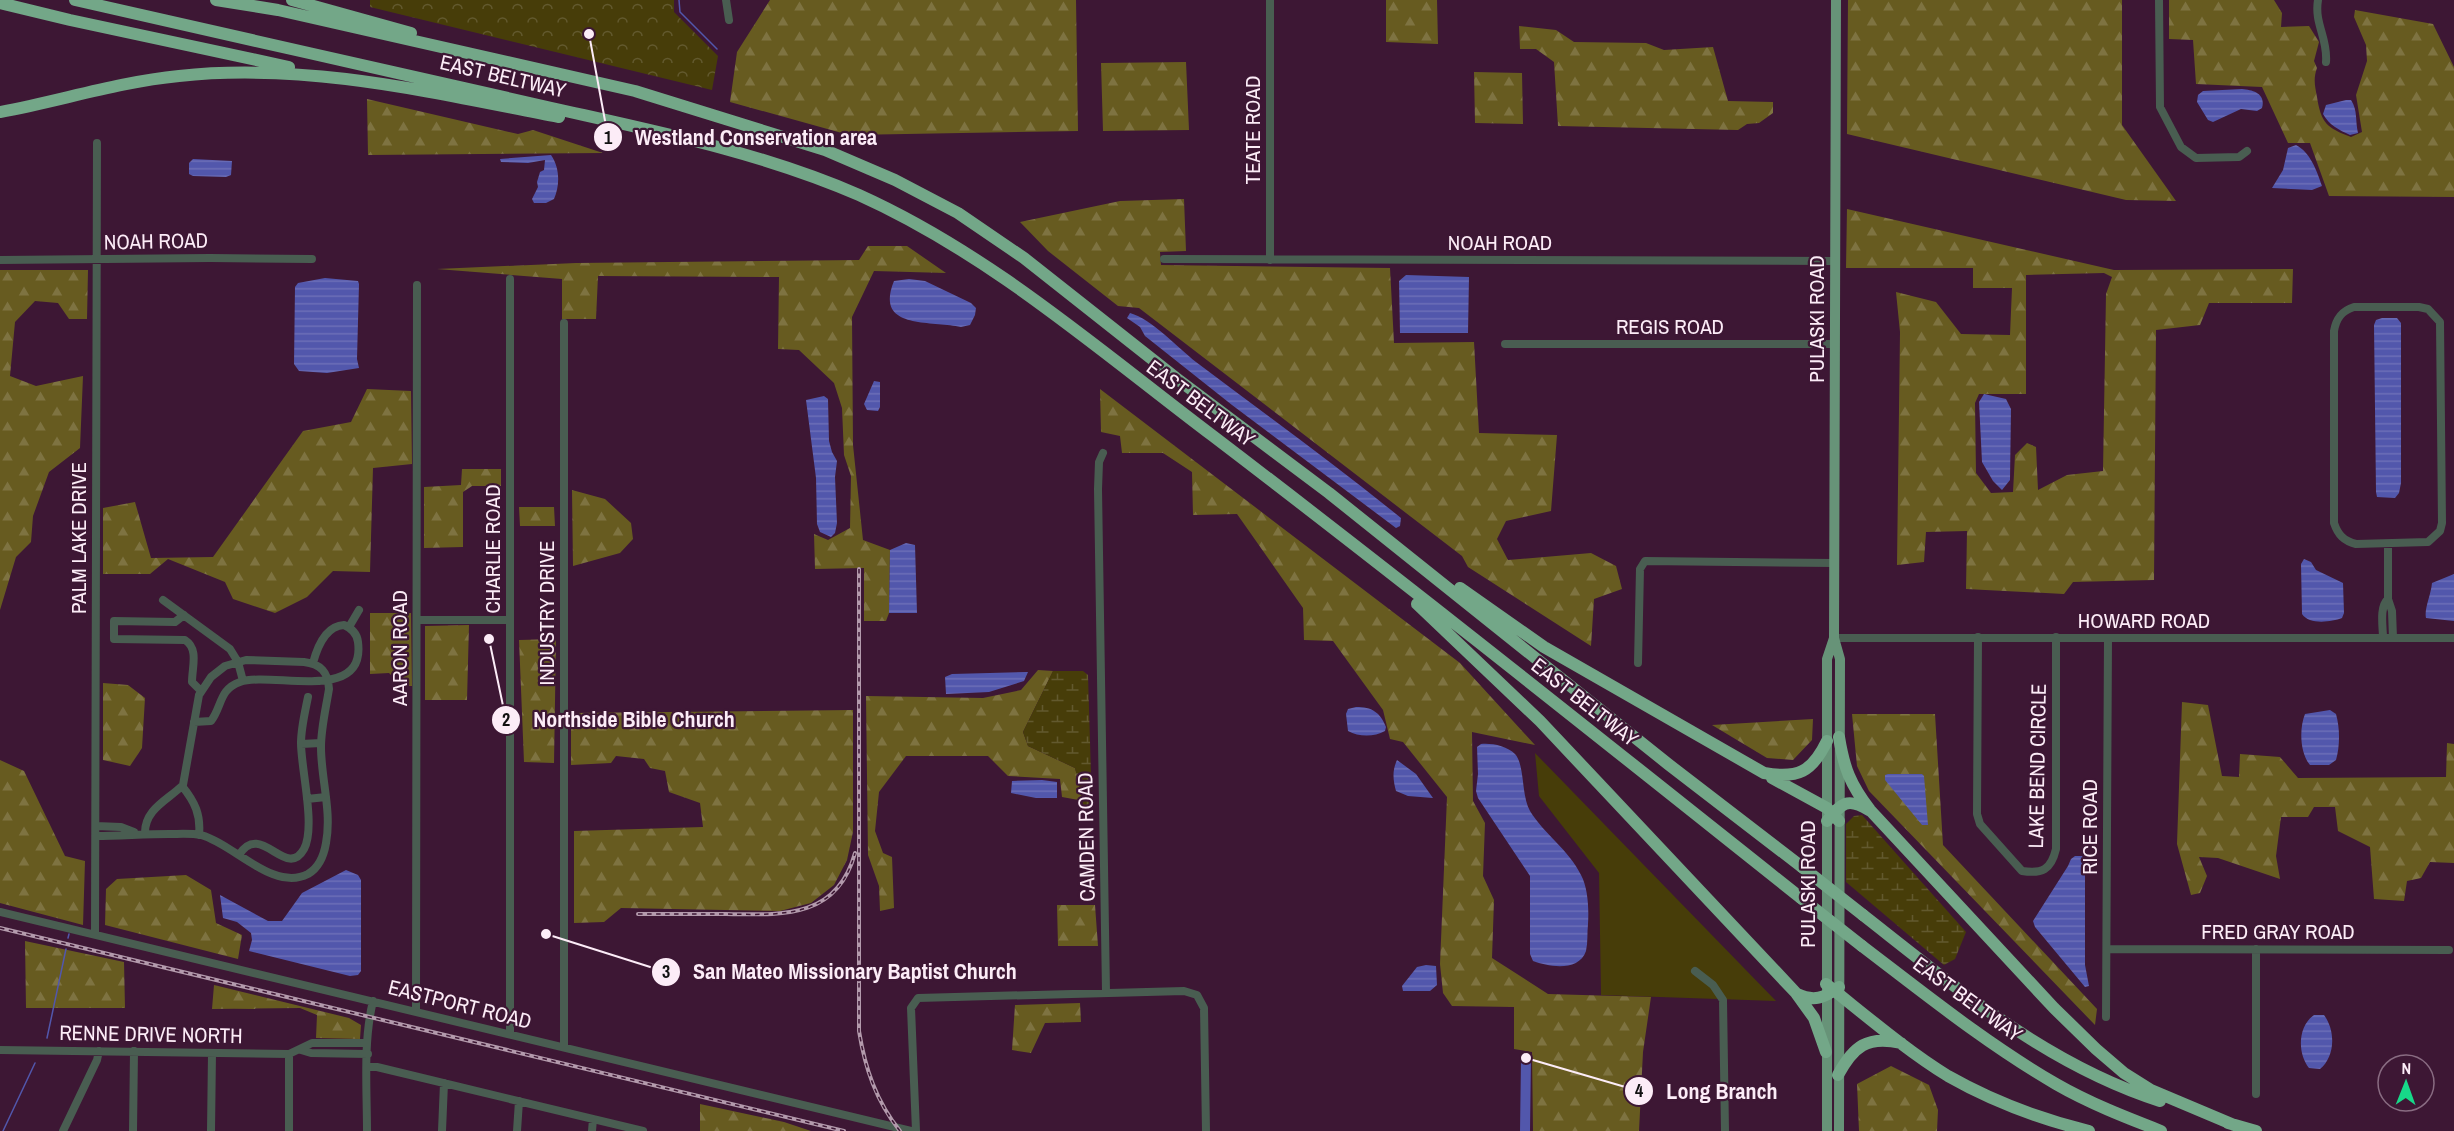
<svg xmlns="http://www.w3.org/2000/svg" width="2454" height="1131" font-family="'Archivo Narrow',sans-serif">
<defs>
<pattern id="forest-firs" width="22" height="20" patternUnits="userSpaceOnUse" patternTransform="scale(1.5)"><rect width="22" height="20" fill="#675b20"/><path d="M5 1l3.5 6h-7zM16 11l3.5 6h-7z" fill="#7e7341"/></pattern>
<pattern id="wetland-marsh" width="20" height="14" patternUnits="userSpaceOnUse" patternTransform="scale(1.5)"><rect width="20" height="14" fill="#473d09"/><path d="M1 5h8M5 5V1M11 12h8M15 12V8" fill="none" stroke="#62592e"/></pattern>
<pattern id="park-crowns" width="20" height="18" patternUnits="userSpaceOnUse" patternTransform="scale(1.5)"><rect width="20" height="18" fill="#473d09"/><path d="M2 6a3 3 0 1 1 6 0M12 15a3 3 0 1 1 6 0" fill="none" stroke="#62592e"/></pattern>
<pattern id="water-rules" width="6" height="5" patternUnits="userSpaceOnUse" patternTransform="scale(1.5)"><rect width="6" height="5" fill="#5257ac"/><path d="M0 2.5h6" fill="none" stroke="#6c6fb8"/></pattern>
</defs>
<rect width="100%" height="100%" fill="#3d1734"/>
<path fill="#473d09" d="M1535 753 1776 1001 1601 995 1599 873 1539 796Z"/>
<path fill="url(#forest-firs)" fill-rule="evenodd" d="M770 0H1076L1078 131 849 135 730 102 737 52Z
M1386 0H1437L1438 44 1386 42Z
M1848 0H2122V125L2176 201 2126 200 1847 134Z
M2169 0H2274L2282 13 2281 27 2309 26 2319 42 2314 61 2317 68C2313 79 2315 86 2317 97 2321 123 2327 128 2351 137L2362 132 2356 95 2367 61 2366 45 2354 17 2355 10 2433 24 2454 67V197L2329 196 2310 143H2288L2262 87 2196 84 2193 40 2169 39Z
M1519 26 1556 30 1574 42 1646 43 1664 50 1713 47 1728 101 1773 102V113L1759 123 1747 124 1738 130 1558 126 1554 62 1536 49H1520Z
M1186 62 1189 130 1103 131 1101 63Z
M1474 72 1522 73 1523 124 1475 123Z
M367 99 518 134 533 130 603 153 368 155Z
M1184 199 1186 251 1160 252 1161 265 1390 268 1394 343 1474 342 1479 433 1557 435 1551 511 1506 521 1497 539 1508 560 1591 553 1616 566 1622 589 1594 599 1591 646 1468 567 1462 556 1139 308 1118 306 1048 251 1020 222 1120 201Z
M1847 209 2114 270 2293 269 2292 303H2209L2200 325 2156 330 2154 580 2073 582 2064 594 1966 589 1967 531 1926 532 1924 562 1897 565 1900 332 1896 292 1936 302 1961 334 2010 335 2012 288H1973V268H1846ZM2104 273 2112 277 2106 294 2103 471 2067 475 2038 490 2036 447 2027 443 2015 455 2013 492 1991 493 1976 473 1975 403 1979 394H2026V275Z
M868 246H907L946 273 874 271 852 317 853 445 863 540 890 550 889 613 886 621H864V568L815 569 814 534 828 540 850 528 851 476 844 455 842 408 834 383 799 350 778 349 779 277 598 276 596 319H562V279L437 269 576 263 859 260Z
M0 270H88L87 319H69L58 303 35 301 15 322 10 376 36 386 83 376 80 448 49 472 33 516 31 542 16 557 0 610Z
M367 389 411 391 412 464 373 468 370 572 333 571 307 597 275 613 233 599 225 582 168 559 150 574H103V508L135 502 151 558 213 557 303 431 351 422Z
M1100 389 1460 663 1535 745 1472 732 1473 801 1485 823 1483 876 1494 900 1492 958 1548 994 1651 997 1643 1052 1639 1131H1533L1532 1052 1514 1049V1007L1452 1006 1443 993 1440 964 1447 797 1403 742 1390 739 1383 710 1333 641 1304 640 1303 608 1237 514 1193 515 1192 472 1163 453H1122L1120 436 1101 432Z
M462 469H501V486H472L463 492V547L424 548V487L461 485Z
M572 490 605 499 631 523 633 539 620 553 573 566Z
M519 507H554L555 526H520Z
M370 613H411L412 686H402L389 673 370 674Z
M469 625 467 700H425V626Z
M556 639 554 763 524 762 519 640Z
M1038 670 1053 671 1023 732 1028 746 1075 768 1084 801 1062 797 1060 779 1008 776 988 756H906L879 792 875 831 883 853 892 857 894 908 880 911 879 886 868 855 866 696 983 698 1021 690Z
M103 683 128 685 145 698 142 748 130 766 103 760Z
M2182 702 2208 705 2222 776 2239 777 2240 754 2280 757 2298 778 2446 777 2447 743 2454 744V863L2430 862 2421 878 2407 881 2404 901 2374 899 2370 847 2338 831 2335 807H2314L2308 817H2281L2276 856 2280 879 2218 858 2199 857 2207 876 2200 893 2191 895 2177 844Z
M853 710V832L847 860 834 885 811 903 780 911 621 908 604 922 574 923V831L703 827 700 803 669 792 665 771 650 768 644 759 616 756 611 763 571 765V713Z
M1852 714H1935L1943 845 2097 1009 2095 1025 1869 791 1857 766Z
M1813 719 1812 740 1793 760 1767 758 1712 725Z
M0 760 24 771 65 856 85 861 83 925 0 903Z
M186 875 211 890 216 923 242 935 238 959 105 925 106 889 117 879Z
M1057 905H1095L1098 946H1058Z
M25 941 124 962 125 1008H26Z
M214 985 349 1018 361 1025 360 1039 316 1038 317 1015 300 1008 212 1009Z
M1080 1003 1081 1022 1045 1023 1031 1053 1012 1050 1015 1005Z
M1891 1066 1929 1085 1938 1110 1937 1131H1859L1857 1084Z
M700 1104 784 1122 811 1131H700Z"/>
<path fill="url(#wetland-marsh)" d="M1053 671H1083L1088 675 1092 808H1084L1075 768 1028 746 1023 732Z
M1862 815 1966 932 1955 959 1944 965 1846 882V824L1854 816Z"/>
<path fill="url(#park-crowns)" d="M370 0H674V12L718 56 712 90 370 7Z"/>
<path fill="url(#water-rules)" d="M2242 89C2254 90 2266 94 2262 108L2257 111 2241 109 2213 122 2208 120 2197 102 2198 95 2203 91Z
M2346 100H2351C2358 111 2355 121 2358 133L2350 135C2339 130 2329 125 2323 114L2326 105Z
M2296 145C2310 152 2317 171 2322 186L2312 190 2272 188 2283 170 2288 148Z
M551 155C560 168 560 185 554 199L546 203H534L532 199 538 187 537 182 540 172 544 170 545 160 528 163 501 162 500 159Z
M193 159 232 161 231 175 226 177 193 176 189 174V163Z
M1406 275 1469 277 1468 333H1400L1399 281Z
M325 278 358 281 359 284 357 359 359 368 327 373 299 371 294 364 295 287 298 283Z
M909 279 925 281 971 303 976 308 975 315 970 325 961 327C930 320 874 330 894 281Z
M1130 313C1152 319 1178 348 1196 362 1265 414 1334 464 1401 518L1400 526 1396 528 1232 405 1145 336 1140 327 1127 318Z
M2382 318H2397L2401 323V483L2399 493 2395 498 2377 497 2376 492 2374 325 2376 320Z
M874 381 880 382V407L878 411 867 410 864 404Z
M1984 394 2006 399 2011 409 2010 480 2002 490 1993 481 1982 462 1979 402Z
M824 396 828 399 829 441 832 452 837 461 835 477 837 523 835 533 831 537 820 532 817 524 816 478 806 400Z
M906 543 915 545 917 613H889L890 550Z
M2304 559 2311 562 2316 570 2343 583 2344 613 2342 618C2331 622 2309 625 2302 614L2301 564Z
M2454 574V621L2426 618C2424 609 2431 595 2432 583Z
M1028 672 1024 681 989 692 946 694 945 677 952 674Z
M1356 707C1372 707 1380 712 1386 727L1385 731C1374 737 1359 737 1348 731L1346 714 1348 709Z
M2330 710 2336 714C2340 728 2340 746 2336 760L2329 765H2310C2300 753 2299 729 2305 714Z
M1481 744C1492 743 1507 746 1515 754 1525 765 1521 795 1530 811 1544 834 1569 850 1581 875 1588 888 1589 909 1588 924 1587 933 1588 942 1586 951 1579 972 1549 967 1533 961L1530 954V876L1478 798 1476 791 1478 774 1477 747Z
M1397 760 1416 774 1433 798 1408 796 1396 791C1393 780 1392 771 1397 760Z
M1888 774H1922L1924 776 1928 825H1922L1885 780V775Z
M1042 780 1057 782V798H1036L1011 793 1012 781Z
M2075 856H2082L2085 861V965L2089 986 2085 987 2035 927 2033 921 2068 866 2071 859Z
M346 870 358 875 361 880V971L358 975 350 976 249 951 252 940 251 933 237 922 223 918 220 895 268 921H282L302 893Z
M1426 965 1436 966 1437 985 1430 991H1403L1402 986 1417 967Z
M2314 1015H2324C2336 1031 2335 1057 2320 1069L2309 1068C2297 1053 2298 1026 2314 1015Z"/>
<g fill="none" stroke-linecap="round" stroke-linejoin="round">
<path stroke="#5257ac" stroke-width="1.5" d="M679 0 680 12 717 49
M68 938 69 934
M47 1038 66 949
M3 1131 35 1063"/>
<path stroke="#5257ac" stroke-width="10" d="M1525 1131 1526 1058"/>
<path stroke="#495d51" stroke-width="8" d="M726 0 729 20
M2159 0 2160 107 2181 147 2196 158 2239 157 2247 151
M2318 0C2314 24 2328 38 2326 62
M1164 259 1835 261
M0 260 210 258 312 259
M1270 260V0
M2354 307H2419L2428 309 2440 322 2442 523 2440 531 2428 542 2356 544C2344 541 2338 535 2334 523V331C2336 319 2341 311 2354 307Z
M1505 344H1835
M1103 453 1099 462 1098 489 1106 992
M2388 544V599L2392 611 2393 638
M163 600 230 649 238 662 243 681
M184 615 175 622 114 621V639L185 640C199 649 192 667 192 682L201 691
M417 620H510
M349 627 359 610
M1978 637 1977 814 1980 824 2022 871C2042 874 2051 870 2056 849V637
M1834 638H2454
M2383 638C2383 627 2379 607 2388 599
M1638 663 1640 569 1645 561 1834 563
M194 722 211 721C222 707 219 689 240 682 272 671 366 704 358 642 357 633 351 628 344 625 325 626 317 648 313 663
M301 744 321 743
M182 786C195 802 201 815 199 835
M307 799 326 797
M96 826 121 827 134 832
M96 836C120 836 144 834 169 834 179 834 191 833 201 835 234 844 273 892 308 874 320 867 324 855 326 843 332 811 321 779 321 747 321 728 326 708 329 689 328 672 321 664 304 662L246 660 225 666 211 677 199 695 183 785C168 800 144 809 145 834
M239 855C261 820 286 881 304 849 316 827 301 769 301 743 301 728 305 712 308 697
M0 912 911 1131
M95 934 97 143
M2107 949 2449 950
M1695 971 1713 985 1723 1000 1725 1131
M416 1011 417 285
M2106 1017 2108 638
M510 1034V279
M564 1047V323
M0 1050 289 1054 312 1043H367
M301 1050 311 1053 368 1054
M367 1067H377L643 1131
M2256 1094V949
M63 1131 97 1060 99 1051
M133 1131 134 1051
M211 1131 212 1053
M289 1131V1054
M367 1131C367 1089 363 1042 373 1001
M442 1131 444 1083
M517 1131 519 1101
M592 1131 593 1119
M916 1131 911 1008 918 998 1184 991 1197 995 1204 1008 1206 1131"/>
<path stroke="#679378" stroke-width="10" d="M1836 0 1834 638 1840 659 1839 1131
M1827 1131V659L1834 638"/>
<path stroke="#73a788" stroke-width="12" d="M75 0C231 36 387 70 543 106 649 130 758 151 859 195 990 254 1099 350 1213 436 1411 587 1606 743 1801 898
M216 0 278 10 635 91 825 150 895 180 958 213 1024 258 1176 378 1329 493 1668 764 1802 867
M292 0 411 33
M0 3 70 20 289 67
M0 112C60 101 118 82 179 76 307 62 434 93 559 117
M1460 588 1544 647 1764 773C1798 779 1812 772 1827 741
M1417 604 1540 721 1796 993 1814 1018 1826 1052
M1839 737C1844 768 1850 784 1870 810L2054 1008 2096 1049 2124 1073 2151 1090 2234 1125
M1772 778 1827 808 1839 821
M1827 821C1842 803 1847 797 1869 810
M1863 915C1955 987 2047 1065 2160 1101
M1862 946C1925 994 1987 1044 2056 1084 2089 1103 2125 1117 2161 1131
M1826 984C1864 1014 1907 1051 1948 1076 1992 1101 2040 1119 2089 1131
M1797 994C1814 1002 1824 998 1839 987
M1838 1075C1853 1047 1867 1035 1901 1043
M2228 1123 2256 1131"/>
<g stroke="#b39aac" stroke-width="4">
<path id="rail" d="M859 569V1031C865 1068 876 1101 900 1131
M638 914C668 914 697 914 726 914 782 915 837 919 855 853
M0 928 844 1131"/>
</g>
<use href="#rail" stroke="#3d1734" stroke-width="1.5" stroke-dasharray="4.5" stroke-linecap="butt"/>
<path stroke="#73a788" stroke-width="12" d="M1802 867 1863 915
M1801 898 1862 946"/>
</g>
<g text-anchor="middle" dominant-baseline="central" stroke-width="4.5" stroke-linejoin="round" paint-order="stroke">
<g font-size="21" fill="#fcecf7" stroke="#3d1734">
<text transform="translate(503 76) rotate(13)">EAST BELTWAY</text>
<text transform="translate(1252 130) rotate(-90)">TEATE ROAD</text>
<text transform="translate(156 241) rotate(-1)">NOAH ROAD</text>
<text x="1500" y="242">NOAH ROAD</text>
<text transform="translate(1816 319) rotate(-90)">PULASKI ROAD</text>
<text x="1670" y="326">REGIS ROAD</text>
<text transform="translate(1201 403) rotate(37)">EAST BELTWAY</text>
<text transform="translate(78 538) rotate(-90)">PALM LAKE DRIVE</text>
<text transform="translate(492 549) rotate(-90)">CHARLIE ROAD</text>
<text transform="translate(546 613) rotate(-90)">INDUSTRY DRIVE</text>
<text x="2144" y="620">HOWARD ROAD</text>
<text transform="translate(399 648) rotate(-90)">AARON ROAD</text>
<text transform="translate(1585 702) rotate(38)">EAST BELTWAY</text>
<text transform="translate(2037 766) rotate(-89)">LAKE BEND CIRCLE</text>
<text transform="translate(2089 827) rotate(-90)">RICE ROAD</text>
<text transform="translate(1086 837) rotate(-91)">CAMDEN ROAD</text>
<text transform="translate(1807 884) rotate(-90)">PULASKI ROAD</text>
<text x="2278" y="931">FRED GRAY ROAD</text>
<text transform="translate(1968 999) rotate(36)">EAST BELTWAY</text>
<text transform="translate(460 1004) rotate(14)">EASTPORT ROAD</text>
<text transform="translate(151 1034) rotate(1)">RENNE DRIVE NORTH</text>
</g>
</g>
<path fill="none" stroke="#fcecf7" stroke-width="2" d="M589 34L608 137M489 639L506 720M546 934L666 972M1526 1058L1639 1091"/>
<g fill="#fcecf7" stroke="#3d1734" stroke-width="2">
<circle cx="589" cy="34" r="6"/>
<circle cx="489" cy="639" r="6"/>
<circle cx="546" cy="934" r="6"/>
<circle cx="1526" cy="1058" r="6"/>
<circle cx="608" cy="137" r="15"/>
<circle cx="506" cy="720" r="15"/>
<circle cx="666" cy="972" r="15"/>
<circle cx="1639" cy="1091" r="15"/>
</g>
<g font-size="18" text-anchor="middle" font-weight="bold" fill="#111">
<text x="608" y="144">1</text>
<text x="506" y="726">2</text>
<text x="666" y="978">3</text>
<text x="1639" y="1097">4</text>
</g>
<g font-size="22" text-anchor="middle" font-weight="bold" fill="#fcecf7" stroke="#3d1734" stroke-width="4.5" stroke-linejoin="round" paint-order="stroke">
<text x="756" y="145">Westland Conservation area</text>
<text x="634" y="727">Northside Bible Church</text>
<text x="855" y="979">San Mateo Missionary Baptist Church</text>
<text x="1722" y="1099">Long Branch</text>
</g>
<g transform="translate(2406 1083) rotate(1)"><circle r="28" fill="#3d1734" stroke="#896c82" stroke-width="1.5"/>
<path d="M0-4.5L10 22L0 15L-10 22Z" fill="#17d989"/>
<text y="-9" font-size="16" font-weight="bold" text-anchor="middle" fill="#fcecf7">N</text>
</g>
</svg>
